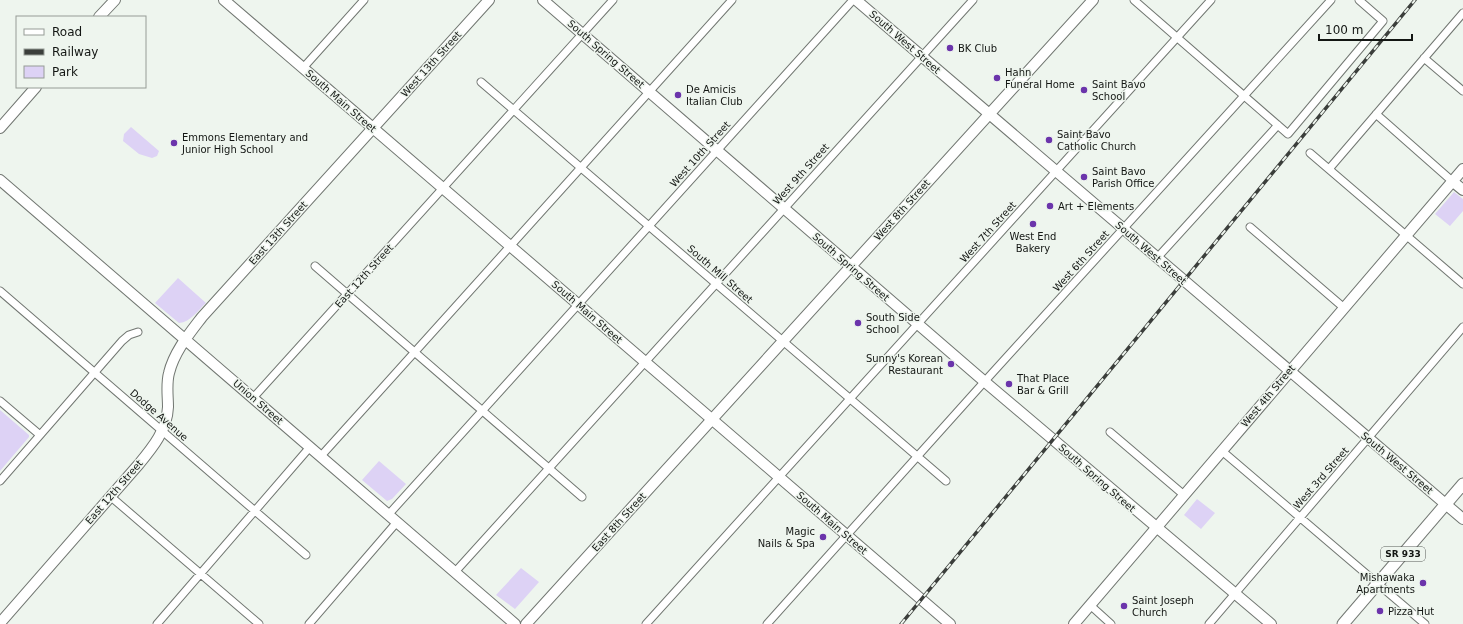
<svg xmlns="http://www.w3.org/2000/svg" width="1463" height="624" font-family="'DejaVu Sans',sans-serif">
<rect width="100%" height="100%" fill="#eef5ee"/>
<path fill="#ddd2f5" d="M131 127 159 151 157 156 152 158 139 154 123 141 124 134Z
M1454 192 1463 199V211L1450 226 1435 214Z
M178 278 206 303C198 310 191 322 179 323L155 303Z
M0 410 29 435V437L0 471Z
M379 461 406 484 392 499 387 501 362 480Z
M1197 499 1215 513 1201 529 1184 515Z
M521 568 539 582 515 609 496 595Z"/>
<g fill="none" stroke-linecap="round" stroke-linejoin="round">
<g stroke="#717671" stroke-width="9">
<path id="street" d="M1134 0 1288 134 1383 21 1359 0
M1424 58 1463 91
M303 68 364 0
M481 82 946 481
M1376 114 1452 181
M1310 153 1463 284
M1329 169 1463 13
M1250 227 1343 307
M1157 258 1278 125
M315 266 582 497
M0 291 306 555
M253 398 613 0
M0 401 40 435
M1110 432 1184 495
M1222 451 1425 624
M321 456 732 0
M0 481 122 341 129 335 138 332
M110 496 259 624
M389 514 853 0
M455 572 973 0
M1090 605 1111 624
M157 624 310 447
M309 624 397 522
M646 624 1211 0
M767 624 985 381 1331 0
M1209 624 1463 327"/>
</g>
<g stroke="#717671" stroke-width="12">
<path id="secondary" d="M224 0 950 624
M543 0 978 376 1271 624
M856 0 1463 519
M99 17 115 0
M0 128 36 87
M0 180 515 624
M1452 181 1463 190
M0 623 139 464C153 447 167 430 168 407 168 396 166 384 169 373 174 352 189 334 202 317L489 0
M526 624 1093 0
M1074 624 1463 169"/>
</g>
<g stroke="#717671" stroke-width="13">
<path id="primary" d="M1343 624 1463 484"/>
</g>
<use href="#street" stroke="#fff" stroke-width="7"/>
<use href="#secondary" stroke="#fff" stroke-width="10"/>
<use href="#primary" stroke="#fff" stroke-width="11"/>
<g stroke="#3b3e3b" stroke-width="3.5">
<path id="rail" d="M901 624 1415 0"/>
</g>
<use href="#rail" stroke="#eef5ee" stroke-width="2" stroke-dasharray="6" stroke-linecap="butt"/>
</g>
<g fill="#6b34ab" stroke="#eef5ee" stroke-width="1.5">
<circle cx="950" cy="48" r="4"/>
<circle cx="997" cy="78" r="4"/>
<circle cx="1084" cy="90" r="4"/>
<circle cx="678" cy="95" r="4"/>
<circle cx="1049" cy="140" r="4"/>
<circle cx="174" cy="143" r="4"/>
<circle cx="1084" cy="177" r="4"/>
<circle cx="1050" cy="206" r="4"/>
<circle cx="1033" cy="224" r="4"/>
<circle cx="858" cy="323" r="4"/>
<circle cx="951" cy="364" r="4"/>
<circle cx="1009" cy="384" r="4"/>
<circle cx="823" cy="537" r="4"/>
<circle cx="1423" cy="583" r="4"/>
<circle cx="1124" cy="606" r="4"/>
<circle cx="1380" cy="611" r="4"/>
</g>
<g text-anchor="middle" dominant-baseline="central" stroke-width="3" stroke-linejoin="round" paint-order="stroke">
<rect fill="#eef5ee" stroke="#555955" stroke-width="1" x="1381" y="547" width="44" height="14" rx="3"/>
<g font-size="9" font-weight="bold" fill="#131613">
<text x="1403" y="554">SR 933</text>
</g>
<g font-size="10" fill="#131613" stroke="#eef5ee">
<text transform="translate(905 42) rotate(41)">South West Street</text>
<text transform="translate(606 54) rotate(41)">South Spring Street</text>
<text transform="translate(431 64) rotate(-48)">West 13th Street</text>
<text transform="translate(341 101) rotate(41)">South Main Street</text>
<text transform="translate(700 154) rotate(-48)">West 10th Street</text>
<text transform="translate(801 174) rotate(-48)">West 9th Street</text>
<text transform="translate(902 210) rotate(-48)">West 8th Street</text>
<text transform="translate(988 232) rotate(-48)">West 7th Street</text>
<text transform="translate(278 233) rotate(-48)">East 13th Street</text>
<text transform="translate(1151 253) rotate(41)">South West Street</text>
<text transform="translate(1081 261) rotate(-48)">West 6th Street</text>
<text transform="translate(851 267) rotate(41)">South Spring Street</text>
<text transform="translate(720 274) rotate(41)">South Mill Street</text>
<text transform="translate(364 276) rotate(-48)">East 12th Street</text>
<text transform="translate(587 312) rotate(41)">South Main Street</text>
<text transform="translate(1268 396) rotate(-50)">West 4th Street</text>
<text transform="translate(258 402) rotate(41)">Union Street</text>
<text transform="translate(159 415) rotate(41)">Dodge Avenue</text>
<text transform="translate(1397 463) rotate(40)">South West Street</text>
<text transform="translate(1097 478) rotate(41)">South Spring Street</text>
<text transform="translate(1321 478) rotate(-49)">West 3rd Street</text>
<text transform="translate(114 492) rotate(-49)">East 12th Street</text>
<text transform="translate(619 522) rotate(-48)">East 8th Street</text>
<text transform="translate(832 523) rotate(41)">South Main Street</text>
</g>
<g font-size="10" fill="#131613" stroke="#eef5ee" text-anchor="start">
<text x="958" y="48">BK Club</text>
<text x="1005" y="72">Hahn<tspan x="1005" dy="12">Funeral Home</tspan></text>
<text x="1092" y="84">Saint Bavo<tspan x="1092" dy="12">School</tspan></text>
<text x="686" y="89">De Amicis<tspan x="686" dy="12">Italian Club</tspan></text>
<text x="1057" y="134">Saint Bavo<tspan x="1057" dy="12">Catholic Church</tspan></text>
<text x="182" y="137">Emmons Elementary and<tspan x="182" dy="12">Junior High School</tspan></text>
<text x="1092" y="171">Saint Bavo<tspan x="1092" dy="12">Parish Office</tspan></text>
<text x="1058" y="206">Art + Elements</text>
<text x="1033" y="236" text-anchor="middle">West End<tspan x="1033" dy="12">Bakery</tspan></text>
<text x="866" y="317">South Side<tspan x="866" dy="12">School</tspan></text>
<text x="943" y="358" text-anchor="end">Sunny's Korean<tspan x="943" dy="12">Restaurant</tspan></text>
<text x="1017" y="378">That Place<tspan x="1017" dy="12">Bar &amp; Grill</tspan></text>
<text x="815" y="531" text-anchor="end">Magic<tspan x="815" dy="12">Nails &amp; Spa</tspan></text>
<text x="1415" y="577" text-anchor="end">Mishawaka<tspan x="1415" dy="12">Apartments</tspan></text>
<text x="1132" y="600">Saint Joseph<tspan x="1132" dy="12">Church</tspan></text>
<text x="1388" y="611">Pizza Hut</text>
</g>
</g>
<rect x="16" y="16" width="130" height="72" fill="#eef5ee" stroke="#969c96"/>
<rect x="24" y="29" width="20" height="6" fill="#ffffff" stroke="#969c96"/>
<text x="52" y="36" font-size="12" fill="#131613">Road</text>
<rect x="24" y="49" width="20" height="6" fill="#3b3e3b" stroke="#969c96"/>
<text x="52" y="56" font-size="12" fill="#131613">Railway</text>
<rect x="24" y="66" width="20" height="12" fill="#ddd2f5" stroke="#969c96"/>
<text x="52" y="76" font-size="12" fill="#131613">Park</text>
<path d="M1319 34v6h93v-6" fill="none" stroke="#131613" stroke-width="2"/>
<text x="1325" y="34" font-size="12" fill="#131613" stroke="#eef5ee" stroke-width="3" paint-order="stroke">100 m</text>
</svg>
